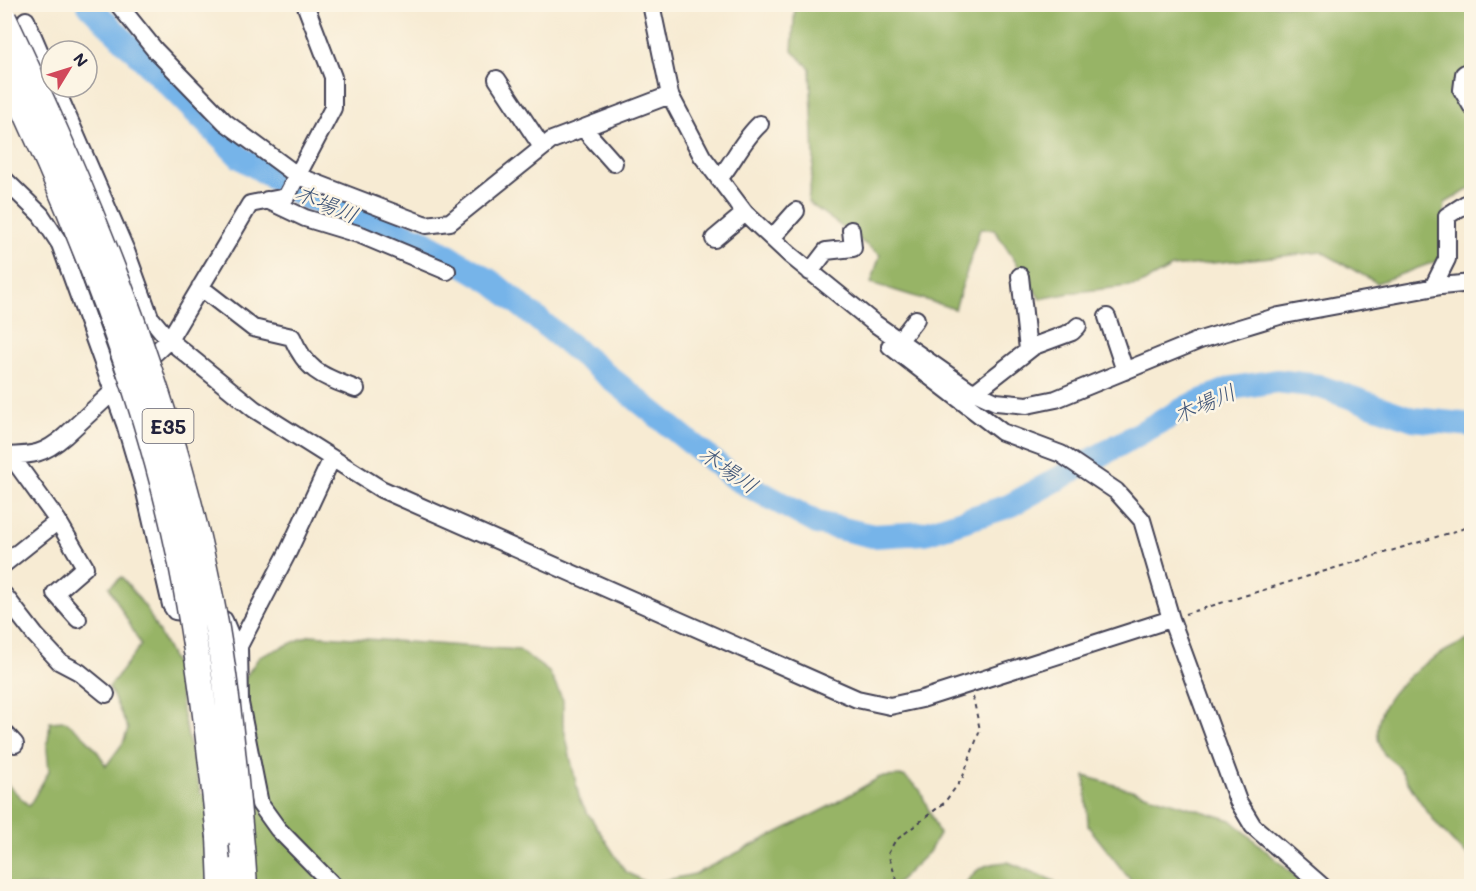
<svg xmlns="http://www.w3.org/2000/svg" width="1476" height="891" font-family="Mali,'Klee One',sans-serif">
<rect width="100%" height="100%" fill="#fcf5e5"/>
<filter id="ink" filterUnits="userSpaceOnUse"><feTurbulence type="fractalNoise" baseFrequency=".0167" numOctaves="2"/><feDisplacementMap in="SourceGraphic" scale="12" xChannelSelector="R" yChannelSelector="G"/><feConvolveMatrix kernelMatrix="1 2 1 2 8 2 1 2 1" color-interpolation-filters="sRGB"/></filter>
<filter id="wash" filterUnits="userSpaceOnUse"><feTurbulence type="fractalNoise" baseFrequency=".008" numOctaves="4" result="noise"/><feDisplacementMap in="SourceGraphic" scale="24" xChannelSelector="R" yChannelSelector="G"/><feGaussianBlur stdDeviation="1.35" result="paint"/><feColorMatrix in="noise" values="0 0 0 0 0 0 0 0 0 0 0 0 0 0 0 0 0 1.4 0 .05"/><feComposite in="paint" operator="in"/></filter>
<g filter="url(#wash)">
<rect width="100%" height="100%" fill="#f7ebd3"/>
<path fill="#97b466" stroke="#5c6b50" stroke-width="1.5" d="M795 5H1462L1471 10V188L1445 203 1440 260 1377 283 1322 252 1172 267 1139 285 1076 292 1040 299 994 229H980L955 309 871 283 880 255 808 202 814 159 810 68 792 51Z
M122 577 146 608 178 669 182 711 201 794 260 796 242 682 259 657 310 635 519 650 549 672 563 700V724L580 801 625 871 648 884 695 874 832 805 880 777 904 776 920 790 939 834 929 852 894 886H5L4 781 29 806 49 771 47 749 50 722 65 721C83 734 96 746 106 766L123 743 128 729 109 687 141 645 109 587Z
M1471 639V858C1444 837 1425 810 1407 781 1404 776 1401 770 1397 765 1392 760 1383 756 1381 749 1361 699 1434 653 1471 639Z
M1085 776 1231 820 1306 886H1135L1088 826Z
M1008 862 1054 881 1059 886H964C976 867 986 863 1008 862Z"/>
<g fill="none" stroke-linecap="round" stroke-linejoin="round">
<path stroke="#76b4e9" stroke-width="24" d="M88 4 240 157 306 198 420 239 492 282 734 478 817 523 873 536 925 533 1009 506 1189 406 1232 388 1277 381 1318 386 1413 419 1472 425"/>
</g>
</g>
<g filter="url(#ink)">
<g fill="none" stroke-linecap="round" stroke-linejoin="round">
<g stroke="#424052" stroke-width="20">
<path id="minor" d="M118 4 155 50 225 122 298 176 426 225 450 222 552 140 670 95
M651 4 670 95 702 156 745 213 790 255 874 323 968 389 996 402 1027 405 1056 399 1200 340 1279 316 1441 286 1472 283
M26 20 51 78
M1472 69 1464 74 1462 90 1472 107
M497 79 542 147
M55 87 126 251 150 317 169 340 254 409 381 489 857 699 890 706 922 699 1171 619
M583 128 614 163
M4 179 41 215 60 244 125 424 144 488 171 605 175 611 198 614
M719 179C734 161 743 139 760 124
M267 200 305 218 361 235 447 271
M772 238 796 211
M714 239 745 213
M810 272 826 251 853 248 851 230
M1020 276 1028 350
M200 287 253 328 292 337C307 372 322 376 356 389
M1433 287 1447 259V216L1472 200
M1107 317 1125 371
M899 341 916 319
M890 346 1002 432 1061 454 1116 491 1142 520 1171 619 1238 801 1253 826 1322 886
M975 392 1034 346 1072 332 1078 326
M4 456C33 455 43 455 65 436L169 340 250 204 286 197 333 108V77L305 4
M332 458 288 552 239 646 240 703 260 804 278 829 334 886
M58 521 85 567 55 593 78 619
M4 564 58 521 11 456
M4 595 35 635 60 662 79 672 106 694
M224 620 239 656
M4 732 15 744"/>
</g>
<g stroke="#424052" stroke-width="27">
<path id="highway" d="M219 837 221 886
M243 858 245 886"/>
</g>
<path stroke="#424052" stroke-width="2" stroke-dasharray="4.5 4.5" stroke-linecap="butt" d="M1185 614 1472 526
M903 886 896 878 888 854 895 841 944 803 962 779 980 730 973 697"/>
<use href="#minor" stroke="#fff" stroke-width="16"/>
<use href="#highway" stroke="#fff" stroke-width="24"/>
<g stroke="#424052" stroke-width="27" stroke-linecap="butt">
<path id="highway-bridge" d="M4 18C97 214 179 415 217 629 230 705 236 782 243 858
M4 67C77 217 145 391 179 554 198 648 209 742 219 837"/>
</g>
<use href="#highway-bridge" stroke="#fff" stroke-width="24"/>
</g>
</g>
<g text-anchor="middle" dominant-baseline="central" stroke-width="5" stroke-linejoin="round" paint-order="stroke">
<rect fill="#fcf5e5" stroke="#63616e" stroke-width="1.5" x="142.5" y="409" width="51" height="34" rx="4.5"/>
<g font-size="20" font-weight="bold" fill="#22223b">
<text x="168" y="426">E35</text>
</g>
<g font-size="22" font-style="italic" fill="#3f5578" stroke="#fcf5e5">
<text transform="translate(327 203) rotate(23)">木場川</text>
<text transform="translate(1204 403) rotate(-23)">木場川</text>
<text transform="translate(729 469) rotate(35)">木場川</text>
</g>
</g>
<rect width="1476" height="891" fill="none" stroke="#fcf5e5" stroke-width="24"/>
<g transform="translate(69 69) rotate(52)"><circle r="28" fill="#fcf5e5" stroke="#a5a1a1" stroke-width="1.5"/>
<path d="M0-4.5L10 22L0 15L-10 22Z" fill="#d1495b"/>
<text y="-9" font-size="16" font-weight="bold" text-anchor="middle" fill="#22223b">N</text>
</g>
</svg>
